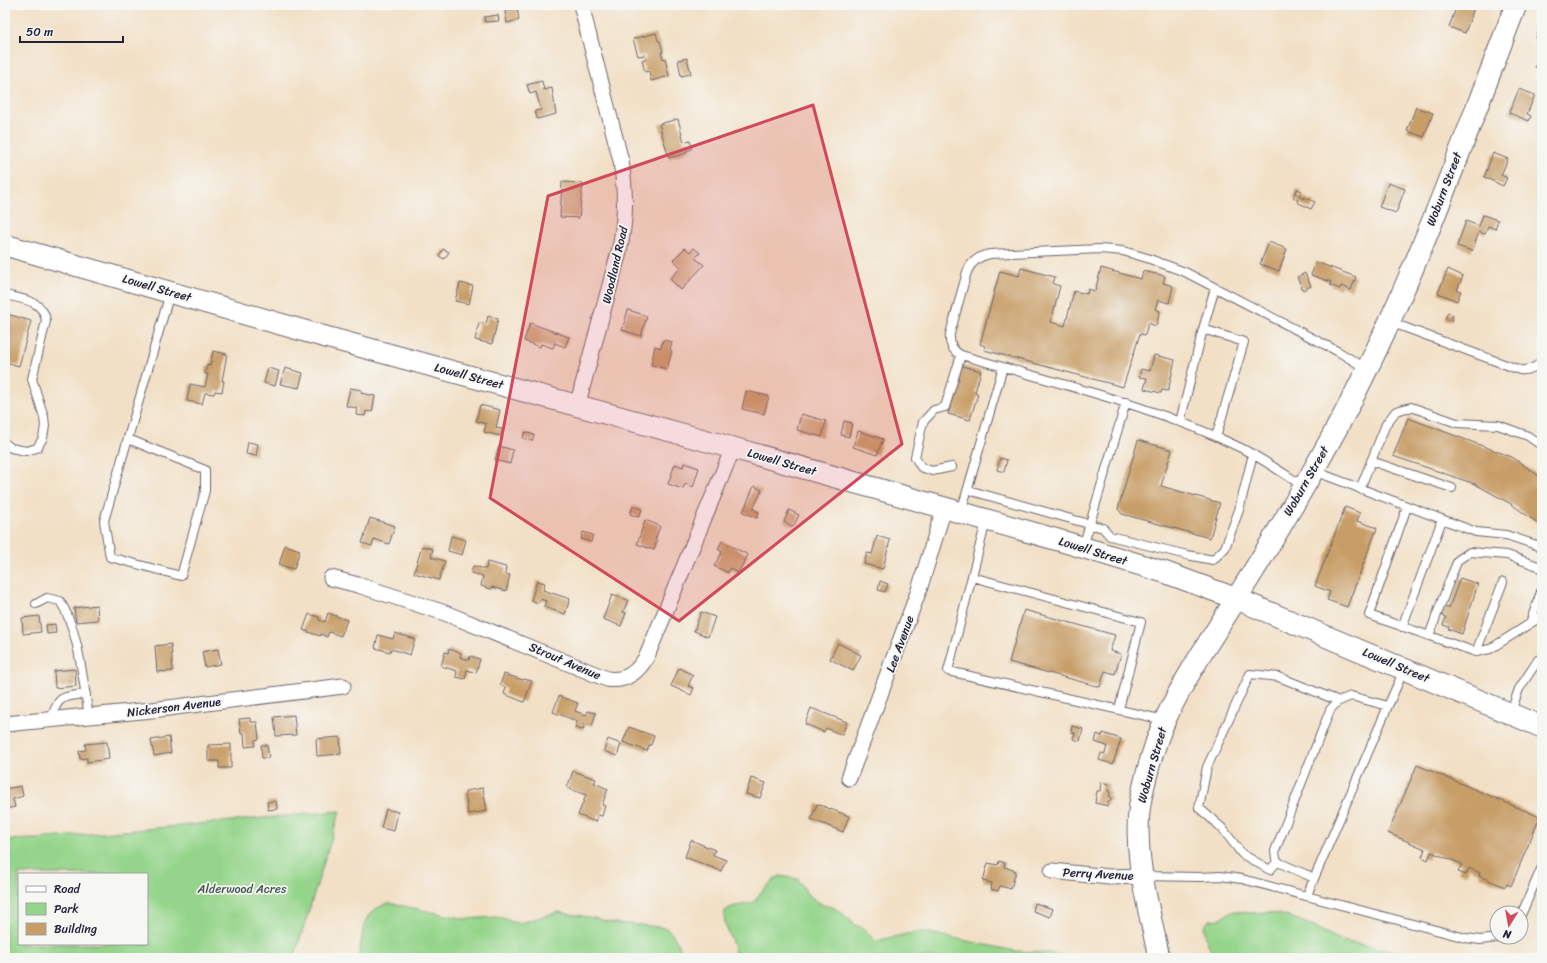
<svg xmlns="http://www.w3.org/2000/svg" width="1547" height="963" font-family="Sriracha,sans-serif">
<rect width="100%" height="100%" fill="#f6f6f2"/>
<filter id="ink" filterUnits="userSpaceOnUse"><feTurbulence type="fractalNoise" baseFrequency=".025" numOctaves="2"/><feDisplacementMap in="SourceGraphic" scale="8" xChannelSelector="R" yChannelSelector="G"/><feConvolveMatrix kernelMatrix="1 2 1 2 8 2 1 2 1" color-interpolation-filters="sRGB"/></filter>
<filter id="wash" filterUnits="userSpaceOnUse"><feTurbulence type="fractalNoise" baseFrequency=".012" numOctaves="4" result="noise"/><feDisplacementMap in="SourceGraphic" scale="16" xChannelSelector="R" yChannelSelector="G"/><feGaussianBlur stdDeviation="0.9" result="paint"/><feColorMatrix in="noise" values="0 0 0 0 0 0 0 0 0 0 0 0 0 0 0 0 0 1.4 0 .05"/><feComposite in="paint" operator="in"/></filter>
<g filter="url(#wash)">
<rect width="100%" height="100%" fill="#f2e0c6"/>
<path fill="#95d58b" stroke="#5c7c63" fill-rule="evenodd" d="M340 811 294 958H5V840L37 839ZM19 874H147V944H19Z
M780 876 798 879 808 895 823 905 832 907 841 912 855 925 863 928 875 941 920 931 1015 951 1049 953 1075 958H735C736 942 723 929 724 912 734 903 742 907 753 902 757 900 758 895 761 892 767 887 773 880 780 876Z
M389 903 465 919 495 917 503 918 512 922 520 923 558 912 594 918 612 923 631 924 666 928 673 935 685 958H357C367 934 355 914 389 903Z
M1234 911 1251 913 1268 912 1287 916 1306 923 1342 941 1434 958H1215L1207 942 1204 926 1210 920 1219 919Z"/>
<g id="blocks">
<path fill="#c89e68" d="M1457 5H1464L1474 8 1465 33 1449 27Z
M517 8 519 20 507 23 505 11Z
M498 15 499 21 485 22 484 17Z
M1540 28 1542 29V52L1536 50 1540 39 1536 38Z
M656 33 658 41H660L663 52H661L663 59 665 58 669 76 651 81 649 71 645 72 642 60 646 59 645 55 638 56 633 39Z
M687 58 691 74 681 76 678 60Z
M1538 58 1542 59V70L1535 67Z
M542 81 544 90 552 88 556 114 537 119 535 111 541 110 536 92 530 94 527 85Z
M1519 89 1535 95 1527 114 1531 116 1529 121 1509 113Z
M1416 107 1433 113 1424 137 1407 131Z
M678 119 684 142 690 140 692 149 686 151V153L669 158 659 124Z
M1493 153 1508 159 1501 175 1507 178 1503 186 1484 177Z
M562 182 583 183 579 218 560 217Z
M1388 183 1405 189 1396 213 1379 207Z
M1297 189 1302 191 1299 196 1303 199 1304 197 1315 202 1311 209 1297 202 1298 200 1293 197Z
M1483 215 1498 220 1495 229 1488 226 1485 234 1479 232 1472 251 1457 246 1466 221 1479 226Z
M1269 242 1287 249 1279 271 1260 264Z
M685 248 690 252 694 248 700 253 695 258 704 265 681 290 670 279 681 267 673 260Z
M443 249 449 252 444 259 439 256Z
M1316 262 1356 277 1351 290 1341 286 1340 289 1330 285 1331 282 1311 275Z
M1021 268 1055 277 1053 284 1060 286 1051 322 1065 326 1074 291 1087 294 1088 289 1095 291 1101 268 1141 279 1143 271 1165 276 1163 283 1173 286 1169 303 1158 300 1155 309 1160 311 1156 326 1148 323 1145 335 1140 334 1123 387 984 350 985 346 980 344 1000 271 1019 276Z
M1448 269 1463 276 1457 290 1461 291 1457 301 1438 293Z
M1305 273 1311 286 1303 290 1297 277Z
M460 283 473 286 469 304 455 301Z
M628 310 647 316 641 336 622 330Z
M1448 312 1453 315 1451 321 1445 319Z
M7 314 31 321 19 366 5 362V322Z
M488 316 498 319 492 344 475 340 479 323 486 324Z
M530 323 569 337 565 347 555 343 553 348 541 344 540 347 524 341Z
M663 340 672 342 670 350 672 351 667 369 651 365 655 346 661 348Z
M213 351 227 354 222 381H224L222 392 215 391 214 394 205 393 202 404 187 401 190 384 205 387 208 374H205L207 365 210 366Z
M1154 355 1175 360 1168 391 1162 390 1161 393 1144 389 1147 378 1139 377 1141 369 1150 371Z
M962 366 981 371 975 392 978 394 970 420 948 414Z
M268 368 279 371 275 386 264 383Z
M285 368 303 373 299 388 280 384Z
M350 388 362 390 361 393 375 396 372 412 366 411 365 416 356 415 357 408 346 406Z
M746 391 769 396 764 414 742 409Z
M480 405 500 410 496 428 502 429 501 436 484 432 486 424 476 421Z
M801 414 826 421 822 437 797 430Z
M1408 418 1512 457 1542 478V526L1511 504 1475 484 1393 456Z
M844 421 852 423 849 437 841 435Z
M858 431 883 439 877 455 853 447Z
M525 432 534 435 532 441 523 438Z
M1138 440 1172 450 1161 486 1220 503 1210 538 1122 514 1118 509Z
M248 442 258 444 256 456 246 454Z
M499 446 513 450 510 464 495 460Z
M1000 458 1007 460 1004 472 997 470Z
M684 463 699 468 693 487 685 484 683 489 668 484 675 464 683 467Z
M754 486 762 490 753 509 759 512 757 518 743 512Z
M633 506 642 509 639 517 630 514Z
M1345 507 1360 513 1357 521 1377 528 1347 607 1327 600 1330 592 1315 586Z
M789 510 799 515 793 527 784 522Z
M370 518 395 526 389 544 374 539 372 546 362 543Z
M645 520 660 526 655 540H657L654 550 637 544Z
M583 532 593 535 591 542 581 539Z
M451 536 466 540 462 555 448 551Z
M877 536 890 540 883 569 864 564 867 553 872 554Z
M722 541 748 555 738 573 730 568 728 573 714 566 722 552 718 549Z
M285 545 300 550 294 569 279 565Z
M422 546 433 549 431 557 445 561 439 580 414 573Z
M487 562 506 567 505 574 510 575 506 591 492 587 491 589 481 586 483 576 471 573 473 566 486 569Z
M1460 578 1478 584 1462 634 1448 629 1449 627 1443 625 1446 617 1441 615 1444 607 1449 608Z
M537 581 545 583 543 590 570 599 565 614 544 607 546 601 540 599 538 603 531 600Z
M880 581 888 584 885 592 878 590Z
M612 595 628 600 623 612 626 613 621 626 603 619Z
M97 605 98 620 76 622 74 608Z
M1024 610 1115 635 1110 651 1121 654 1115 674 1105 671 1100 687 1009 662Z
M701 612 715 617 708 637 694 631Z
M328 613 347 620 341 636 329 632 327 637 321 634 320 636 303 630 309 614 319 617V620L325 622Z
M39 616 41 632 23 634 22 618Z
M55 624 56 633 47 634 46 625Z
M395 633 415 639 410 655 391 649 390 652 375 648 378 635 393 639Z
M838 643 861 655 853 671 830 659Z
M171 644 173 671 157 672 155 646Z
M218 649 221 664 205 667 202 652Z
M449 649 461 653 460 657 469 660 470 656 480 659 476 673 467 670 465 679 456 677 457 671 441 666 445 652 448 653Z
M679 668 693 675 688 686 694 688 691 695 671 686Z
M75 669 76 686 55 688 54 671Z
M504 674 523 680 524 679 532 681 524 702 504 694 506 688 500 685Z
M559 696 578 703 575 711 586 715 588 711 596 713 592 726 585 724 583 730 575 728 577 721 553 712Z
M811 708 847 722 842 735 826 728 824 732 805 724Z
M294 715 296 735 276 736 274 717Z
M250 718V722H257L259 739 255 740V746L245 747 244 733H241L239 719Z
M1072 726 1083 729 1080 741 1073 739 1075 733 1071 732Z
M629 727 654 736 651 745H649L647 751 623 742Z
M1103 733 1121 739 1113 764 1099 760 1101 753 1105 754 1107 746 1095 742 1097 734 1102 736Z
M169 737 171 753 154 756 151 740Z
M340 737 341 754 317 756 316 739Z
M608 739 621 744 617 756 604 751Z
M107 742 109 759 87 762V758L80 759 79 751 86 750 85 744Z
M231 744V768H219V761H208V745Z
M261 745H267L269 758H262Z
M1417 765 1540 817 1511 886 1507 884 1505 887 1479 876 1480 873 1469 868 1466 875 1458 872 1462 864 1431 852 1428 860 1422 857 1425 849 1388 833Z
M573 771 596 779 594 783 608 789 602 805 605 806 602 816 598 815 596 822 578 815 586 795 567 788Z
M751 778 766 783 760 798 746 794Z
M1101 782 1109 784 1108 791 1110 792 1109 797H1111V801H1108V806L1095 803 1097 791H1100Z
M21 786 23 796 13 799 15 807 5 809V789Z
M483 788 487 811 468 814 465 791Z
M276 801 277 809 268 810 267 802Z
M817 804 849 816 843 832 811 819Z
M386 809 398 812 394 831 381 828Z
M691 840 715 850 713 855 726 860 721 871 685 857Z
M999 861 1005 863 1004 867 1016 871 1011 889 1000 886 998 891 991 889 992 883 983 881 988 863 998 865Z
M1035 903 1053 909 1050 917 1033 911Z"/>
</g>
</g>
<g filter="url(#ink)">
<use href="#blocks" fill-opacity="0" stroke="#6b646c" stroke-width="1"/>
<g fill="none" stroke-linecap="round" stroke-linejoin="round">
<g stroke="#6b646c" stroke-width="10">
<path id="lane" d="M5 295C21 299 44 300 46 321L32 379 44 417 45 426 43 438 37 448 26 451 11 448 5 443
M1390 322 1520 370C1528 371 1538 367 1542 360
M1203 329 1215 288
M1003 367 961 355C953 351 949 344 950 334L967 272C971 262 979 256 990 254L1100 249 1123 251 1147 258 1185 272 1339 352 1367 369
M1180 422 1203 329 1244 342 1216 437
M128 439 205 470V491L181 576 110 557 104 521 170 293
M1371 461 1452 488
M952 467 932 471 921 467 915 457 923 422 934 410 945 407 961 355
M1314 471 1476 532 1506 535 1542 547
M1360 489 1386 424 1396 411 1411 407 1457 423 1498 425 1528 436 1542 446
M968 490 1103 528 1110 536 1187 555 1213 560 1225 548 1239 510 1253 454
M1407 507 1369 615 1476 652 1490 649 1542 616
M961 512 1003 367C1084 390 1165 411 1241 448 1263 459 1283 473 1303 486
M986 521 948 671 1164 720
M1083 547 1126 402
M972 577 1141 622 1119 709
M36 604 47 598 60 601C79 630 83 682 89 716
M1530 623 1542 589
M1402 627 1442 520
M1429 636 1450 579 1458 560 1470 552 1507 555 1538 566 1542 570
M1476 652 1503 582
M1388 706 1404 670
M1510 714 1519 689 1538 660 1542 658
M51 719C59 695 61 697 86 694
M1278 861 1270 870 1242 854 1222 828 1199 808 1207 767 1250 674 1279 677 1339 701
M1143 876 1200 877 1220 876 1242 879 1466 938 1480 940 1506 937
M1307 895 1388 706 1351 696 1337 702 1330 710 1275 851 1276 859 1280 863 1314 878
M1521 915 1542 867"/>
</g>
<g stroke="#6b646c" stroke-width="17">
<path id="street" d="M577 406 619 252C626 220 626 194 621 161L581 5
M331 578 358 585 445 613 607 679C626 682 638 672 647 656L733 448
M5 724 152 710 343 686
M849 778 919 590 944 508
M1052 871 1109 877 1143 876"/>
</g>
<g stroke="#6b646c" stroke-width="23">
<path id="secondary" d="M5 245 322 336 733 448 1065 542 1164 572 1237 599 1542 727
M1159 958C1149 907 1131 850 1141 798 1147 771 1154 743 1166 718 1186 675 1213 636 1238 596 1275 537 1313 473 1346 411 1414 281 1463 142 1516 5"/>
</g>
<use href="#lane" stroke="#fff" stroke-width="8"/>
<use href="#street" stroke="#fff" stroke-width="15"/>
<use href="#secondary" stroke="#fff" stroke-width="21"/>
</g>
</g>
<path fill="#d1495b" fill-opacity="0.2" stroke="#d1495b" stroke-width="3" stroke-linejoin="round" d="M813 105 902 444 679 621 490 498 548 196Z"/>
<g text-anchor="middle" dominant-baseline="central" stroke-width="3.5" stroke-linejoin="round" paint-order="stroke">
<g font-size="12" fill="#22223b" stroke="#f6f6f2">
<text transform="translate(1444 189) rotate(-69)">Woburn Street</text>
<text transform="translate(615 265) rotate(-77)">Woodland Road</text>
<text transform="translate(157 288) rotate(16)">Lowell Street</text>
<text transform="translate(469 376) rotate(15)">Lowell Street</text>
<text transform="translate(782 462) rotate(16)">Lowell Street</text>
<text transform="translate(1306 481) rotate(-60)">Woburn Street</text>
<text transform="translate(1093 551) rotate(17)">Lowell Street</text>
<text transform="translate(900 644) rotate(-70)">Lee Avenue</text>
<text transform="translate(565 661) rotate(23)">Strout Avenue</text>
<text transform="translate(1396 665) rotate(23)">Lowell Street</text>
<text transform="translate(174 707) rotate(-7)">Nickerson Avenue</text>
<text transform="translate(1152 765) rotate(-74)">Woburn Street</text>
<text transform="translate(1098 874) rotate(3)">Perry Avenue</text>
</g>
<g font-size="12" fill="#445853" stroke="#f6f6f2">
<text x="242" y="889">Alderwood Acres</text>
</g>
</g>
<rect width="1547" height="963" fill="none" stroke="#f6f6f2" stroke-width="20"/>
<rect x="18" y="873" width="130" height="72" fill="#f6f6f2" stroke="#a1a1a9"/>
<rect x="26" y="886" width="20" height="6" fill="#ffffff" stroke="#a1a1a9"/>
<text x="54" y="893" font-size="12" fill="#22223b">Road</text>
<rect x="26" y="903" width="20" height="12" fill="#95d58b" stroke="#a1a1a9"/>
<text x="54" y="913" font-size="12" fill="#22223b">Park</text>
<rect x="26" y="923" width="20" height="12" fill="#c89e68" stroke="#a1a1a9"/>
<text x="54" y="933" font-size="12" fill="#22223b">Building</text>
<g transform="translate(1509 925) rotate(191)"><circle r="19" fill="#f6f6f2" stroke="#a1a1a9"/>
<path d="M0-3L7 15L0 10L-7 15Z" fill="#d1495b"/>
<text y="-6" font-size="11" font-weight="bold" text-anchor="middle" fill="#22223b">N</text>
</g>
<path d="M20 36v6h103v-6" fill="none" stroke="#22223b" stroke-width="2"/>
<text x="26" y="36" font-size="12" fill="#22223b" stroke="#f6f6f2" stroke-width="3" paint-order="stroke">50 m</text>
</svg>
